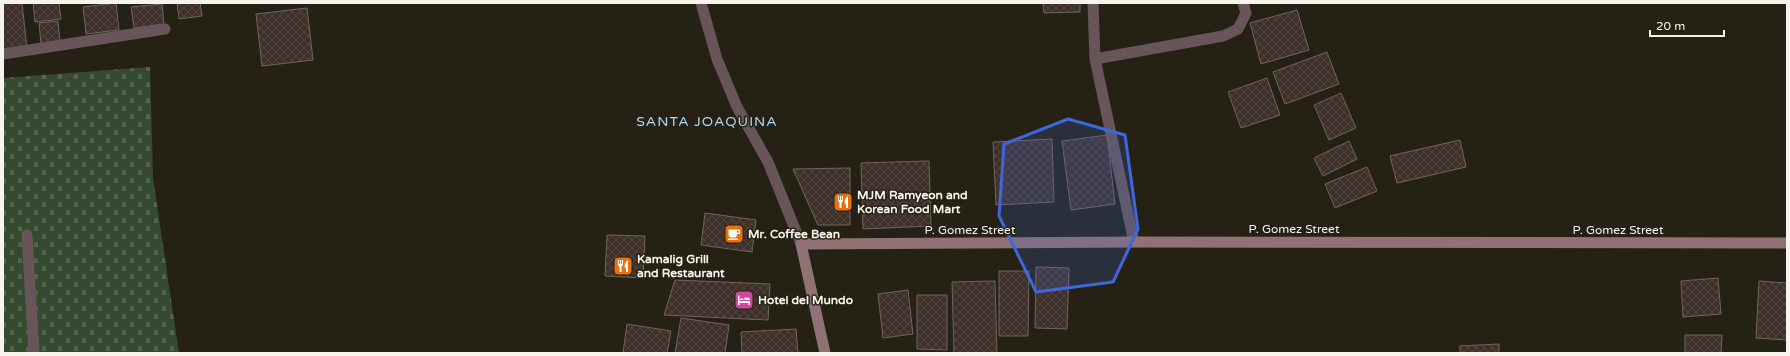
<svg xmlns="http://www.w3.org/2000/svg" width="1790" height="356" font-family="'Varela Round',sans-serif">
<defs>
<pattern id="cemetery-stones" width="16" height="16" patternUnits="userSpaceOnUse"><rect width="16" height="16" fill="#364a32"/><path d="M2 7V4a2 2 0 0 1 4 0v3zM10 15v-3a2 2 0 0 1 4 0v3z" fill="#546550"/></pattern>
<pattern id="building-cross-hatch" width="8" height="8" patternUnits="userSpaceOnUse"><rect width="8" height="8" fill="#3e302a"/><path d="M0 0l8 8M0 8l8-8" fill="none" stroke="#51443f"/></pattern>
</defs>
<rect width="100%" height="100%" fill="#252215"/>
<path fill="url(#cemetery-stones)" d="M150 67 153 178 179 353H3V78Z"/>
<path fill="url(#building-cross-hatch)" stroke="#73645c" d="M3 3H22L27 49 3 52Z
M33 3H59L61 19 35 22Z
M116 3 119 30 86 34 83 7Z
M177 3H200L202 16 179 19Z
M1043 3H1080V12L1044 13Z
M162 4 164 24 134 28 131 7Z
M307 8 313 60 262 66 256 14Z
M1297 10 1309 50 1261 64 1250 23Z
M58 21 60 42 41 44 39 23Z
M1327 52 1339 84 1285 104 1273 72Z
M1267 78 1280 115 1241 128 1228 92Z
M1341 93 1356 128 1329 140 1314 105Z
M1107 135 1115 204 1071 210 1062 141Z
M1052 139 1054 202 996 205 993 142Z
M1460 140 1466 167 1397 183 1390 156Z
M1349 141 1357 159 1323 176 1314 158Z
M929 161 931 226 863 229 861 163Z
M1367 167 1377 191 1335 208 1325 184Z
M850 168V225H818L793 169Z
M705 213 756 220 752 252 701 245Z
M607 235 645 236 643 278 605 276Z
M1036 267 1069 268 1067 329 1035 328Z
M999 271H1029L1028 336H999Z
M1718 278 1721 314 1683 317 1681 281Z
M675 280 770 284 768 320 664 315Z
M995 281 997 353H954L952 282Z
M1759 281 1787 283V340L1756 338Z
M908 290 913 334 883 338 878 294Z
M917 295H947V350L917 349Z
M681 318 729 325 725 353H675Z
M627 324 671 331 667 353H623Z
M796 329 798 353H742L741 332Z
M1685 335H1722L1721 353H1685Z
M1499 344V353H1460V346Z"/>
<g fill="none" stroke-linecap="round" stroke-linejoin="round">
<path stroke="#685557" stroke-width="11" d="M27 235 34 353"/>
<path stroke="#685557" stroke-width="11" d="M1093 3 1095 59 1134 242
M3 54 165 29
M1095 59 1223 36 1238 29 1246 13 1243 3"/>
<path stroke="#685557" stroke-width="11" d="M701 3 717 59 737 107 768 162 801 244"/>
<path stroke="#907175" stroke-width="11" d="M825 353 801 244 1134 242 1787 243"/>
</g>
<path fill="#3e67db" fill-opacity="0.2" stroke="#3e67db" stroke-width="3" stroke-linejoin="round" d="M1068 119 1125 135 1138 229 1113 282 1036 292 999 216 1004 144Z"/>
<defs>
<g id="restaurant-square" transform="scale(1)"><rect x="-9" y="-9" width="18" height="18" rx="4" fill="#e8710a" stroke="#252215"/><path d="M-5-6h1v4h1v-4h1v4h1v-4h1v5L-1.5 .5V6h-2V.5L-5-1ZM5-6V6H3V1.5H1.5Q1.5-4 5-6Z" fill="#fff"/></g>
<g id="cafe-square" transform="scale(1)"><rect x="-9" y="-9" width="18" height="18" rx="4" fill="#e8710a" stroke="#252215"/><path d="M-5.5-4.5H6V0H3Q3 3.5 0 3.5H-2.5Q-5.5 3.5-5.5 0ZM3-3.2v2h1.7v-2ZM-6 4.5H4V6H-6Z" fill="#fff"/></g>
<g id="hotel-square" transform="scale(1)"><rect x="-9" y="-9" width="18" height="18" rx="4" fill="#d1479c" stroke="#252215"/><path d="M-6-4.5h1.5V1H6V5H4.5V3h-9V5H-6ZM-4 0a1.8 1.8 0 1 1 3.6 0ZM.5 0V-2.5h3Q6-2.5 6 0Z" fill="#fff"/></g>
</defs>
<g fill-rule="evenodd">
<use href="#restaurant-square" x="843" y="202"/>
<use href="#cafe-square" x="734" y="234"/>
<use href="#restaurant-square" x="623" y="266"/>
<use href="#hotel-square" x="744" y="300"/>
</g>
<g text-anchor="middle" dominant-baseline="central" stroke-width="3" stroke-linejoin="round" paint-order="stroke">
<g font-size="12" font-weight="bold" fill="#f6f4eb" stroke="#252215" text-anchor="start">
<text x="857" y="195">MJM Ramyeon and<tspan x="857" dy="14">Korean Food Mart</tspan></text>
<text x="748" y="234">Mr. Coffee Bean</text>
<text x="637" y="259">Kamalig Grill<tspan x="637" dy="14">and Restaurant</tspan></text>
<text x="758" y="300">Hotel del Mundo</text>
</g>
<g font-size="12" fill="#f6f4eb" stroke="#252215">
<text x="1294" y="229">P. Gomez Street</text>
<text x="970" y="230">P. Gomez Street</text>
<text x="1618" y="230">P. Gomez Street</text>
</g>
<g font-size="14" letter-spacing="1" fill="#b0d8f6" stroke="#252215">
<text x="707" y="121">SANTA JOAQUINA</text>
</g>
</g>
<rect width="1790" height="356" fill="none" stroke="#f6f4eb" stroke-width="8"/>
<path d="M1650 30v6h74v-6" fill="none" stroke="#f6f4eb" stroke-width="2"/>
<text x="1656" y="30" font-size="12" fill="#f6f4eb" stroke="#252215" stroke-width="3" paint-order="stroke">20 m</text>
</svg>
